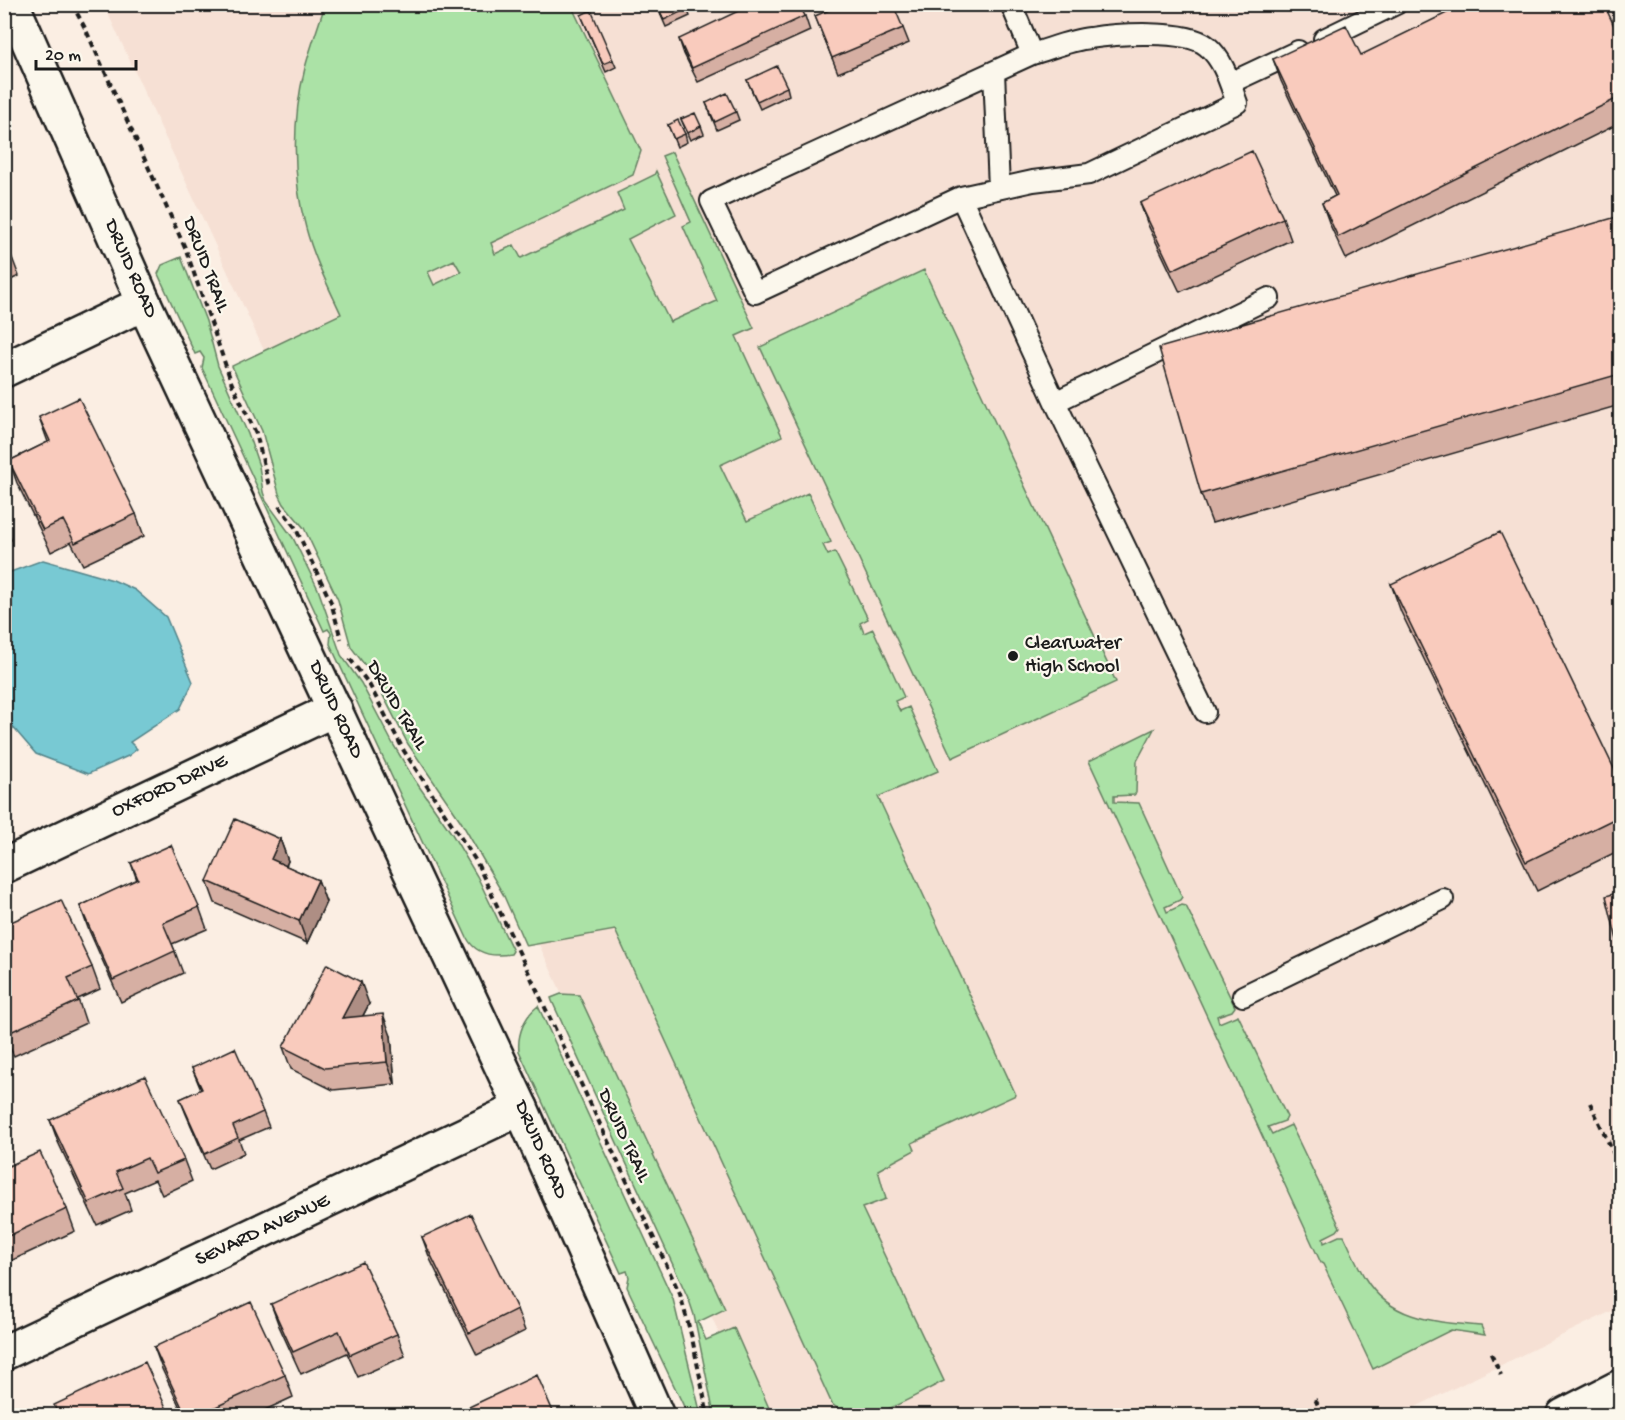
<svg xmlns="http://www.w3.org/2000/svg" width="1625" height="1420" font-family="'Gochi Hand',sans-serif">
<rect width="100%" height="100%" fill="#fbeee3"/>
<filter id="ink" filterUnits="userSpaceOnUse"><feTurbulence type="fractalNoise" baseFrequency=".0167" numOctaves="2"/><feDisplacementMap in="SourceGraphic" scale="12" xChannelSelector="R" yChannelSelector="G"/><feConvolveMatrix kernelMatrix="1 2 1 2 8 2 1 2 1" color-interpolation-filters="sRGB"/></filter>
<g filter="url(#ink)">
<path fill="#f6e0d4" d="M104 5H1620V1307L1399 1415H757Z"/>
<path fill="#abe2a6" stroke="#647f61" stroke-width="1.5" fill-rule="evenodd" d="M327 5H571L641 151 633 175 491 243 495 254 514 245 521 258 624 210 617 193 654 175 656 171 676 214 628 239 670 322 717 301 683 226 691 222 662 156 672 152 754 328 736 336 782 436 720 465 747 521 808 493 831 542 823 545 828 555 835 552 868 619 860 623 864 633 873 629 904 697 895 701 900 711 909 707 938 771 878 797 1016 1095 912 1143 915 1150 878 1170 886 1199 862 1208 944 1381C919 1393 880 1419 852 1416 844 1414 838 1409 832 1404L615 930 526 946 503 894 460 820 408 744 373 676 351 647 338 600 304 528 284 504 279 494 262 431 232 366 341 314C328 286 314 258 306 228 292 178 292 119 305 68 310 49 317 30 323 11ZM454 260 461 272 434 285 428 272Z
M181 257 206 321 218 366 248 434 259 466 263 492 266 501 293 538 318 589 341 655 361 683 393 744 414 779 452 834 477 876 513 951 511 954C493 957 476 955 467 938L330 644 331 633 328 629 324 631 202 368 204 358 200 352 195 354 158 274 162 265Z
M924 270 1116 682 952 758 760 347Z
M1154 729 1137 761 1136 793 1134 795 1114 796V802L1139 803 1182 897 1180 900 1165 907 1167 912 1182 905 1186 906 1235 1007 1232 1011 1217 1016 1219 1023 1238 1015 1287 1117 1285 1121 1268 1127 1272 1134 1291 1125 1340 1227 1337 1231 1323 1238 1324 1243 1339 1236H1344C1351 1250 1357 1265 1365 1278 1391 1321 1437 1322 1481 1326L1485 1335 1451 1330 1373 1369 1323 1264 1321 1263 1089 761Z
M561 994 579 995 725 1309 698 1322 706 1340 734 1328 772 1415H714L694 1315 689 1300 552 1001 551 998Z
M538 1006 673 1299 701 1415H688L627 1287 629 1277 627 1271 621 1273 519 1051C517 1034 525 1016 538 1006Z"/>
<path fill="#78c9d3" stroke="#53848a" stroke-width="1.5" d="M43 560 113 580 135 590 166 617 193 682 180 709 130 742 137 749 128 756 88 774 36 754 5 718V574Z"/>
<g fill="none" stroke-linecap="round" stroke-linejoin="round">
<g stroke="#1c1c1c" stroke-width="24">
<path id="service" d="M1011 4 1032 54 711 201 755 293 961 197 1055 402 1205 712
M1324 39 1396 4
M994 72 999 188
M1230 83 1298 51
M961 197 1033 181 1089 174 1237 103C1230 84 1224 60 1207 46 1187 29 1115 34 1090 38 1070 40 1050 49 1032 54
M1055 402 1269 298
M1243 996 1443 899"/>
</g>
<g stroke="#1c1c1c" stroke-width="38">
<path id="minor" d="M4 370 144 303
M4 866 335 709
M4 1353 521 1108"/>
</g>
<g stroke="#1c1c1c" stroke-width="38">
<path id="tertiary" d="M12 4 144 303 521 1108 657 1416
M1563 1416 1620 1387"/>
</g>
<path stroke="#1c1c1c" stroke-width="4" stroke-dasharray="6 4.5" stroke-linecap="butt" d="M72 4 85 28 186 250 232 384 256 433 269 486
M279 506 295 527 331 602 341 639
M350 659 369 684 404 751 476 861 680 1294 692 1338 708 1416
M1590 1103 1620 1167
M1491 1354 1501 1375
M1315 1399 1323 1416"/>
<use href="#service" stroke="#fbf7ec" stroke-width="20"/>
<use href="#minor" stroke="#fbf7ec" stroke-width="33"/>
<use href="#tertiary" stroke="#fbf7ec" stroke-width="33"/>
</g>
<path fill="#d6afa3" stroke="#1c1c1c" stroke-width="1.5" d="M656 4H685L690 16 666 27Z
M581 15 613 60 616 67 606 72Z
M805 16 810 31 698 82 684 54 679 39Z
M815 16 903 28 909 43 838 73Z
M1620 39V123L1346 259 1330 225 1322 203 1335 196 1281 81 1273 59 1361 55Z
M747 80 787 87 789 95 760 109Z
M706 103 736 112 739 120 717 130Z
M681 119 701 126 704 134 690 140Z
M668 125 685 134 687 142 677 147Z
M1140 203 1283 218 1291 240 1180 292 1148 225Z
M1620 216V405L1212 523 1201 494Z
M4 241 11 255 19 276 4 283Z
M39 417 136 514 144 536 83 565 71 542 51 552 17 483 9 461 48 442Z
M4 522 11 540 4 544Z
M1391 584 1620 781V850L1537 891 1401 612Z
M280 839 288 861 286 866 318 880 326 902 307 943 215 903 207 881Z
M131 863 199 907 207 929 172 944 183 973 121 1002 88 928 80 906 137 880Z
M4 925 92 967 100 989 78 999 86 1023 14 1056 4 1035Z
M369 1004 363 1016 391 1036 395 1084 333 1090 291 1069 283 1047Z
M192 1068 263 1112 269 1127 239 1140 244 1153 210 1169 186 1114 180 1099 201 1090Z
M50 1120 184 1160 192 1181 162 1195 155 1180 125 1193 131 1210 97 1225 58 1142Z
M4 1168 67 1209 75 1231 4 1264Z
M422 1237 517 1309 525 1331 477 1355 430 1259Z
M271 1304 397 1334 405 1356 358 1377 347 1353 301 1374 279 1326Z
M154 1347 285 1375 293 1397 252 1416H184L162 1369Z"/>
<path fill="#ae8e84" stroke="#1c1c1c" stroke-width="1.5" d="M280 839 288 861 279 881 271 859Z
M318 880 326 902 307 943 299 921Z
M361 982 369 1004 350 1040 342 1018Z
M383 1014 391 1036 395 1084 387 1062Z"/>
<path fill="#f9cbbd" stroke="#1c1c1c" stroke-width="1.5" d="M657 4H685L687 9 664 20Z
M753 4H799L805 16 692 68 679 39Z
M843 4H893L903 28 832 58 815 16Z
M1465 4H1604L1620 39V97L1338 237 1322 203 1337 195 1273 59 1346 25 1361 55Z
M591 10 613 60 603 64 581 15Z
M777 66 787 87 757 101 747 80Z
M727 93 736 112 715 122 706 103Z
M695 113 701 126 688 133 681 119Z
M678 120 685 134 674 139 668 125Z
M1252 151 1283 218 1172 270 1140 203Z
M1620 216V374L1201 494 1159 348Z
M4 241 11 255 4 257Z
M79 398 136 514 75 543 63 520 43 530 9 461 50 441 39 417Z
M1500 532 1620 781V816L1526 862 1391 584Z
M235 819 280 839 271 859 318 880 299 921 207 881Z
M171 845 199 907 163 923 175 951 113 980 80 906 138 879 131 863Z
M1620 892V952L1606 896Z
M61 900 92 967 68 978 78 1001 6 1034 4 1031V925Z
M327 964 361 982 342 1018 383 1014 387 1062 325 1068 283 1047Z
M235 1048 263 1112 233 1126 238 1138 205 1154 180 1099 202 1089 192 1068Z
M1620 1069V1080L1616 1071Z
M145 1076 184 1160 154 1173 147 1158 116 1172 123 1188 89 1203 50 1120Z
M40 1152 67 1209 4 1238V1168Z
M471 1214 517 1309 469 1333 422 1237Z
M363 1262 397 1334 350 1355 339 1331 293 1352 271 1304Z
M251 1302 285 1375 196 1416H186L154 1347Z
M145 1362 170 1416H59L54 1405Z
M537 1375 555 1416H450Z"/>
</g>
<circle fill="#1c1c1c" stroke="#fbf7ec" stroke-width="2" cx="1013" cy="656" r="6"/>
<g text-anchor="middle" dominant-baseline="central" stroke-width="4.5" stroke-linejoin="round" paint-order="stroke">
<g font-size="20" fill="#1c1c1c" stroke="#fbf7ec">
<text transform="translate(205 265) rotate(69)">DRUID TRAIL</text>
<text transform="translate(130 269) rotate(66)">DRUID ROAD</text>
<text transform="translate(396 706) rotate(59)">DRUID TRAIL</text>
<text transform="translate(335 710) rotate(65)">DRUID ROAD</text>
<text transform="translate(170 787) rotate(-25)">OXFORD DRIVE</text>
<text transform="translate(623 1136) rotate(65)">DRUID TRAIL</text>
<text transform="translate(540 1150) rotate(66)">DRUID ROAD</text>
<text transform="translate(263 1231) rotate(-25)">SEVARD AVENUE</text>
</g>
<g font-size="20" fill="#1c1c1c" stroke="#fbf7ec" text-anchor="start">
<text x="1025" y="644">Clearwater<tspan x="1025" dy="23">High School</tspan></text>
</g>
</g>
<rect width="1625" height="1420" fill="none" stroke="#fbf7ec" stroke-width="24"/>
<rect x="12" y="12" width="1601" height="1396" fill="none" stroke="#1c1c1c" stroke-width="2" filter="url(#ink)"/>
<path d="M36 60v9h100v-9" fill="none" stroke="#1c1c1c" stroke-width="3"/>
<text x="45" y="60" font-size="18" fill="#1c1c1c" stroke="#fbf7ec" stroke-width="4.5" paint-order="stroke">20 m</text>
</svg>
